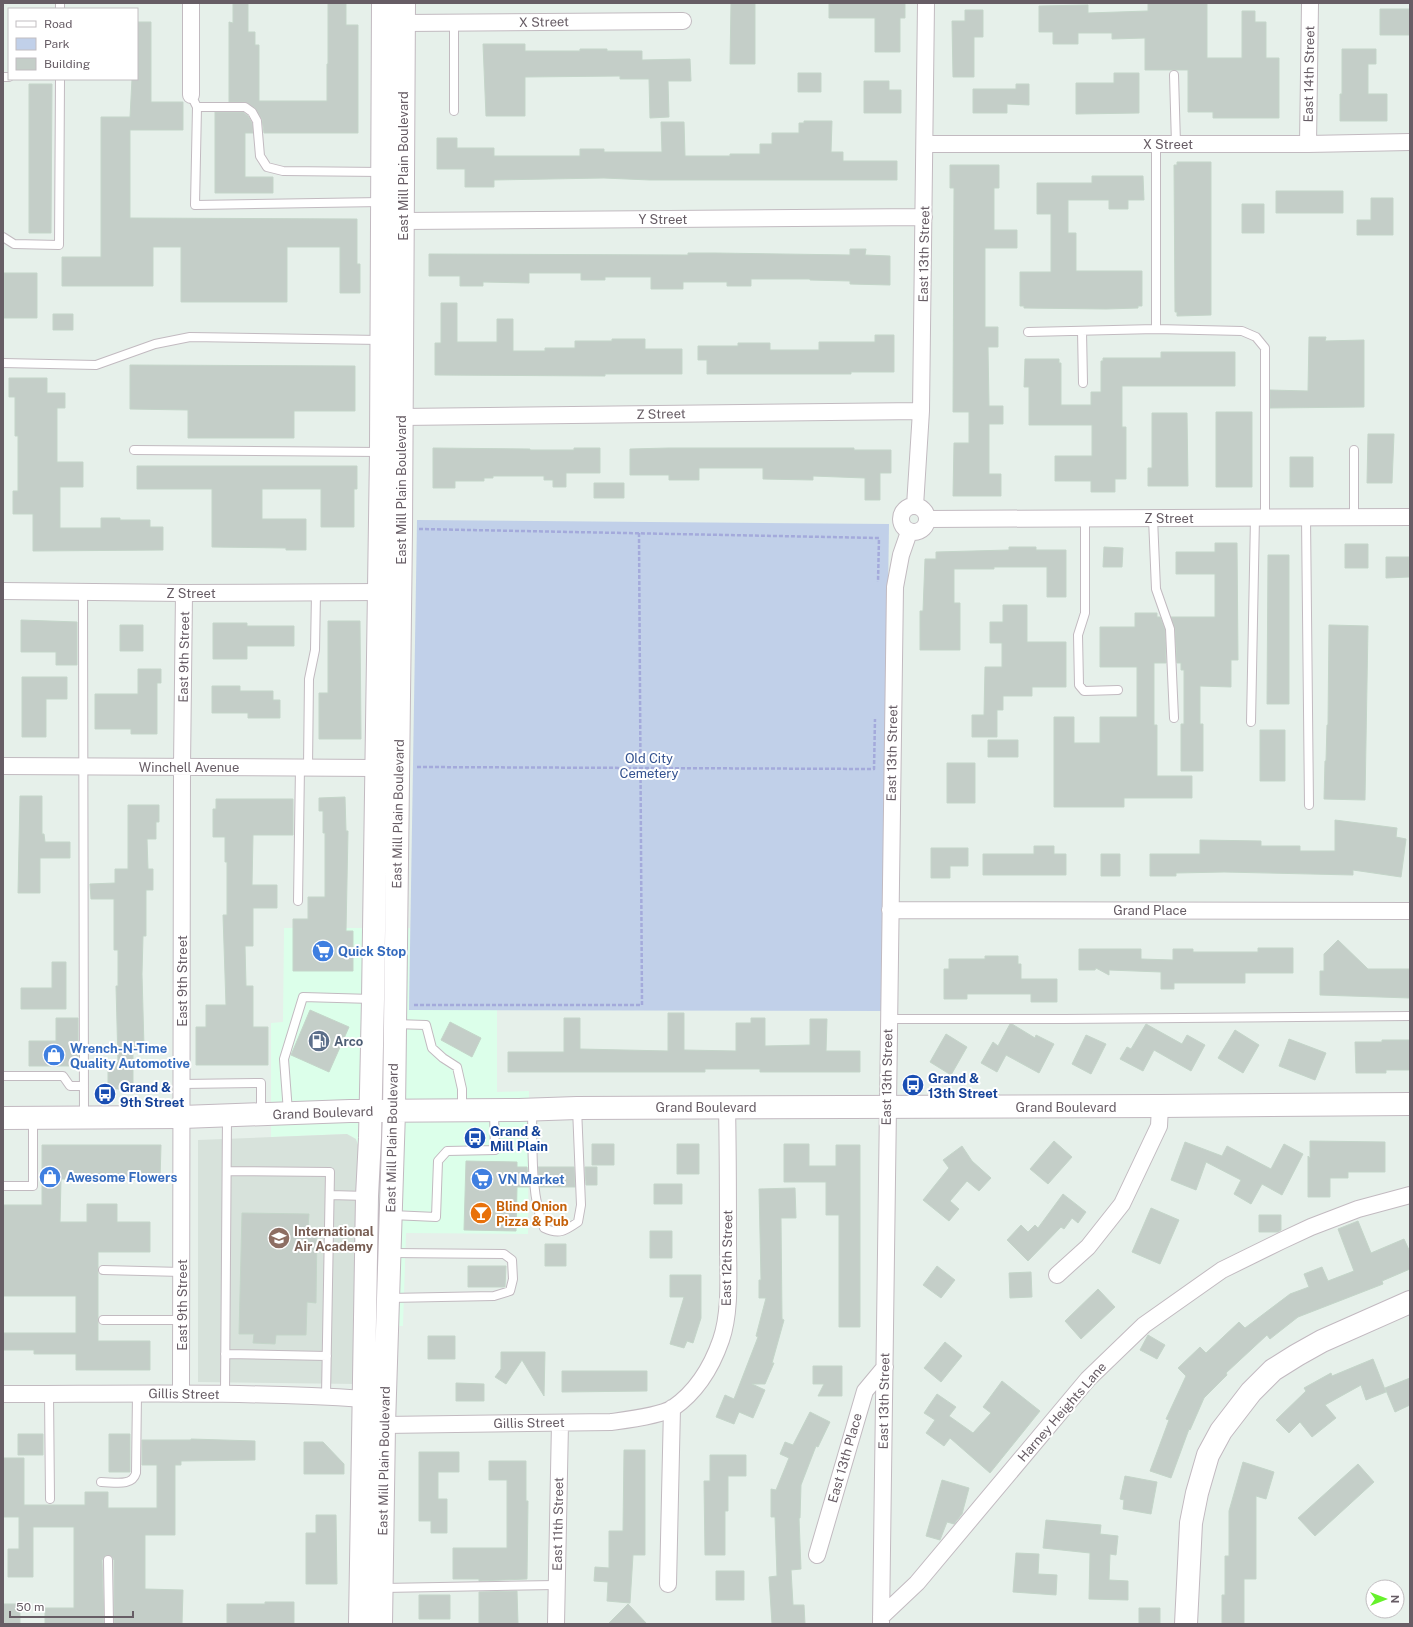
<svg xmlns="http://www.w3.org/2000/svg" width="1413" height="1627" font-family="'Public Sans',sans-serif">
<rect width="100%" height="100%" fill="#e6f0ea"/>
<path fill="#dcffea" d="M284 928H410L409 1010H497V1092L529 1091 528 1234 406 1233 403 1326H357L347 1134 271 1137V1023L283 1022Z"/>
<path fill="#d7e2db" d="M347 1134 356 1139 360 1151 357 1384 198 1382V1140Z"/>
<path fill="#c1d0e9" d="M417 520 889 524 882 1011 409 1010Z"/>
<path fill="#c4cec8" stroke="#c4d5c9" d="M233 3H248V32H255V45H259V101H327V64H328V3H346V25H358V133H264L262 119 255 108 245 102H229V22L233 23Z
M731 3H755V64H730Z
M829 3H905V18H900V52H875V18H829Z
M1148 3H1207V58H1242V11H1255V22H1266V58H1279V118H1213V112H1188V70H1145V38L1112 39V33H1078V44H1053V32H1039V6L1088 5V13L1148 11Z
M1380 9H1409V12H1410V35H1380Z
M965 10H983V37H974V77H953L952 21H965Z
M137 22H151V102H183V130H130V218L357 219V264H360V293H340V247H287V302H181V247H153V286H62V257H101V117H130L132 79H137Z
M483 44H525V51H580V49H607V51H642V60L690 59 691 81H668L669 117 650 118 649 79H620V76L525 77V116H486Z
M1342 49H1376V64H1368V94H1387V121H1340V94H1342Z
M798 73H821V92H798Z
M1114 73H1139V113L1076 114V83H1114Z
M864 81H889V90H901V113H864Z
M29 84H52L51 233H29Z
M1016 84H1029V105L1007 104V113H973V89H1016Z
M215 112H243L248 116 252 123 253 133H245V177H273V193H215Z
M804 121H832L831 152H843V161H897V180H650L604 178 494 180V187H465V169H437V138H457V148H494V156H580V149H604V152H662L661 122H684L685 156H730V154H760V144H772V133H799V123H804Z
M1177 162H1211V315L1177 316V312H1175L1174 165H1177Z
M950 165H999V188H994V230H1017V248H985V327H998V347H988L989 406H1003V424H989V474H1001V496H953L954 443H969V412H953L954 188H950Z
M1092 176H1143L1144 200H1128V209H1109V200H1068V233H1076V271H1142V306H1138V308L1106 309 1024 308V306H1020V272H1051V214H1037V183H1092Z
M1276 191H1343V213H1276Z
M1371 198H1393V235H1357V220H1371Z
M1242 204H1264V233H1242Z
M850 249H866L865 255 890 256V285L850 284V281L810 280V279H751V286H727V282H683V289H651V277H605V280H581V273H529V283L483 282V286H460V276H429V254L688 255V253H715L850 255Z
M4 273H37V318H4Z
M441 303H457V342H497V319H513V351H545V348H575V341H612V339H645V349H682V374H605V376L435 375V343H441Z
M53 314H73V330H53Z
M875 335H894V372H851V374H707V360H698V346H738V343H770V350H819V342H875Z
M1309 337H1326L1325 341 1364 340V407L1270 408V390L1308 391Z
M1161 352H1235V386H1122V427H1126V479H1115V492H1091V481H1055V456H1092V425H1029V387H1024L1025 359H1059V363H1061V405H1091V392H1101V361H1103V358H1161Z
M130 365 355 366V411H294V438H188V410L130 409Z
M9 378H47V393H65V408H57V462H83V487H60V528H101V518H120V520H150V527H163V550L33 551V514H13V491H18V436H15V397H9Z
M1216 412H1252V487H1216Z
M1152 413H1187L1188 486H1148V468H1152Z
M1368 434H1394L1392 483H1367Z
M433 448 530 449V450H574V448H600V473H566V487H553V480H544V476H493V478H484V481H455V488H433Z
M669 448H854V450H891V473H880V500H865V478L813 476V480L763 479V468H699V480H669V475H630V449Z
M1290 457H1313V487H1290Z
M137 466H357V489H354V527H321V489H262V519H306V550H286V548L212 547V489H137Z
M594 483H624V498H594Z
M1215 543H1237L1238 660H1231V687L1200 686V724H1203V771H1181V724H1184V670H1181V663H1177L1175 629 1171 617H1215V574H1176V552H1215Z
M1345 544H1368V568H1345Z
M1009 547H1036V550H1066V597H1047V567H994V569H954V603H960V650H920V611H923L925 559H936V552L1009 550Z
M1104 547 1123 548 1122 567H1103Z
M1268 555H1289V704H1267Z
M1386 557H1409V577L1386 578Z
M1003 605H1027V642H1066V687H1032V696H1003V710H997V737H972V715H984L985 667H1002V643H990V622H1003Z
M1135 613H1157V617H1160L1165 630 1166 663H1154V725H1157V776H1192V798H1124V807H1054V717H1074V743H1100V717H1137V667H1100V627H1135Z
M21 620 77 622V665H56V652H21Z
M328 621H360L361 739H319V693H328Z
M213 623H247V626H294V646H247V659H213Z
M120 625H143V651H120Z
M1329 625 1368 626 1365 800 1324 799 1325 761H1326L1327 725H1328Z
M138 669H161V683H157V734H131V729H95V694H138Z
M22 677H67V699H46V737H22Z
M212 686H240V691H273V700H280V718H248V713H212Z
M1260 730H1285V781H1260Z
M988 740H1018V757H988Z
M947 763H975V803H947Z
M20 796H42V834H44L45 842H70V858H40V893H18Z
M345 797 346 831H348L346 931H353V971H293V919H308V897H325V833H323V811H319V798Z
M216 799H293V835H253L252 885H277V908H253V946H245L246 986H253V1027H268V1065H196V1027H206V1005H226L223 915H227V862H225V837H213V809H216Z
M128 805H159V822H156V839H147L148 869H153V890H146V936H143L142 974 144 1047H133V1089H108V1062H118L116 986H118V950H114V899H91L90 884 115 883V869H128Z
M1335 820 1397 828 1396 837 1406 839 1401 877 1353 870V875L1224 872 1176 873V876H1150V854H1200V840L1261 841V846H1300V851H1335Z
M1034 846H1054V854H1066V875H983V854H1034Z
M931 848H968V866H950V878H931Z
M1101 854H1120V876H1101Z
M1338 940 1368 969H1410V998L1320 995V971H1324V954Z
M1258 948H1293V973H1245V983H1174V989H1161V972L1109 970V975L1096 968 1095 970H1079V949H1141V959L1173 960V949H1193V952H1258Z
M985 956H1018V964H1021V979H1057V1002H1031V994H967V999H944V969H949V959H985Z
M52 962H66V1009H21V988H52Z
M310 1010 349 1027 329 1072 291 1055Z
M668 1013H684V1050L736 1051V1023H751V1018H765V1046L810 1045V1019H827L826 1051H860V1072H760V1069H705V1072H508V1052H564V1018H580V1049L668 1051Z
M56 1018H78V1066H29V1041H56Z
M450 1022 481 1038 472 1057 441 1040Z
M1010 1024H1012L1035 1038 1036 1035 1054 1044 1039 1073 1006 1055 997 1072 981 1063 993 1042 998 1046Z
M1146 1024 1182 1044 1187 1035 1205 1045 1191 1071 1154 1050 1143 1071 1120 1059 1127 1047 1131 1049Z
M1235 1030 1259 1045 1243 1073 1218 1058Z
M946 1034 967 1047 951 1075 930 1062Z
M1086 1035 1106 1044 1091 1074 1072 1064Z
M1289 1039 1326 1053 1315 1080 1279 1066Z
M1382 1040H1410V1070H1386V1073H1356L1355 1042H1382Z
M1054 1141 1072 1157 1048 1184 1030 1169Z
M1310 1141 1385 1142V1172H1348V1178H1330V1197H1308V1156L1310 1158Z
M1185 1142 1222 1156 1227 1146 1271 1169 1284 1144 1303 1154 1282 1195 1262 1184 1251 1204 1234 1194 1241 1180 1206 1162 1196 1190 1171 1180Z
M592 1144H614V1165H592Z
M677 1144H699V1174H677Z
M784 1144H809V1166H836V1145H860V1327H839V1215H826V1182H784Z
M42 1145H161L160 1180 61 1179 60 1222H87V1204H117V1222H150V1252H98V1341H150V1370H76V1354H34V1350H3V1333H76V1296H3V1205H42Z
M962 1146 972 1161 991 1178 979 1191 967 1181 950 1201 959 1209 949 1221 923 1200 949 1168 943 1160Z
M466 1161 517 1162V1167H527L529 1187H517L516 1231 464 1230Z
M538 1167H574L575 1187H540Z
M585 1167H597V1185H586Z
M654 1184H682V1204H654Z
M795 1188 796 1218H781L782 1319 784 1320 772 1363H774L765 1384H752L765 1390 753 1418 739 1412 734 1424 716 1417 725 1395 734 1399 758 1337 756 1336 766 1298H759V1280H761L759 1189Z
M1063 1194 1086 1212 1078 1223 1072 1218 1064 1229 1061 1227 1028 1261 1007 1240 1021 1225 1028 1232 1035 1225 1038 1228Z
M1151 1208 1179 1220 1160 1264 1132 1252Z
M242 1213 309 1214 308 1227 317 1228 316 1303 307 1302 306 1335H276L275 1344 253 1343 254 1334H239Z
M1259 1215H1281V1230L1278 1232H1259Z
M1358 1221 1371 1253 1404 1239 1410 1252V1269L1382 1281 1383 1284 1298 1317 1270 1339 1267 1335 1226 1373 1227 1375 1204 1398 1190 1430 1189 1429 1171 1478 1150 1471 1169 1420 1166 1419 1186 1376 1178 1368 1200 1347 1206 1353 1239 1322 1245 1328 1290 1294 1309 1287 1304 1274 1322 1267 1328 1281 1354 1271 1338 1229Z
M650 1231H672V1258H650Z
M545 1244H566V1266H545Z
M468 1266H506L505 1287H468Z
M937 1266 955 1280 941 1298 923 1285Z
M1031 1272 1032 1297 1010 1298 1009 1273Z
M670 1275H701V1318L693 1343 687 1341 684 1348 670 1344 684 1297H670Z
M1098 1289 1115 1307 1081 1339 1065 1321Z
M1148 1335 1165 1345 1157 1359 1140 1350Z
M428 1336H455V1359H428Z
M945 1342 962 1356 941 1382 924 1368Z
M501 1352H545L544 1396 522 1360 506 1384 495 1377 501 1369Z
M1373 1359 1386 1392 1366 1400 1361 1385 1325 1405 1336 1418 1312 1437 1300 1422 1289 1433 1276 1420 1306 1391 1304 1388 1331 1373 1332 1376Z
M813 1366H842V1396H818L824 1384H813Z
M562 1371H647V1391L562 1392Z
M1410 1378V1405L1395 1412 1385 1388Z
M1002 1381 1040 1411 990 1473 950 1438 944 1446 926 1433 935 1420 924 1413 937 1394 956 1407 949 1416 973 1433 991 1413 983 1407Z
M456 1383 484 1384V1401H456Z
M810 1412 830 1422 818 1447 816 1446 801 1485 800 1518H799L801 1569 791 1570 793 1605H804L805 1624H772L769 1577 777 1576 775 1517H771V1489L776 1490 789 1458 780 1454 785 1442 793 1445Z
M18 1434H43V1455H18Z
M109 1434H130V1472H109Z
M191 1439 255 1441V1460L181 1461V1465H175V1535H145V1589L183 1590 182 1624H114V1560L112 1557 108 1555 105 1556 102 1560 104 1624H45V1608H74V1527H33V1577H8V1549H19V1517H3V1458H24V1505H85V1492H108V1508H157V1465H142V1440H191Z
M304 1442H323L344 1464V1474H304Z
M624 1450H645V1555H633L630 1603 607 1601 608 1582 594 1581 595 1567 609 1568V1531H623Z
M419 1452H459V1472H438V1499H447V1533H431V1521H419Z
M710 1455H746V1476H728V1511H725V1555H705L704 1481H710Z
M489 1461H526V1501H528L527 1579 479 1581V1579H453V1548H507V1480H489Z
M1243 1462 1274 1472 1266 1499 1256 1496V1579H1244V1624H1222V1595H1225V1556H1229V1511Z
M1358 1464 1374 1482 1315 1536 1298 1518Z
M1125 1476 1157 1482 1151 1514 1123 1509 1124 1500 1120 1499Z
M942 1480 969 1488 962 1514 954 1524 947 1522 940 1540 926 1536Z
M316 1515H336L337 1584H306V1533H316Z
M1046 1520 1101 1525 1100 1534 1118 1536 1116 1555 1110 1554 1109 1580 1128 1581V1600L1089 1599 1090 1553 1043 1548Z
M1016 1553 1039 1554 1038 1574 1057 1575 1056 1595 1013 1592Z
M716 1571H744V1600H716Z
M517 1591 518 1624H479V1592Z
M419 1595H450V1619H419Z
M265 1602H294V1624H227V1604H265Z
M3 1604H20V1624H3Z
M628 1604 647 1624H608Z
M1139 1608H1160V1624H1139Z"/>
<g fill="none" stroke-linecap="round" stroke-linejoin="round">
<g stroke="#c2bac0" stroke-width="10">
<path id="lane" d="M60 9V3
M1174 75 1176 144
M3 77H9
M191 95 197 107 195 205 381 202
M197 107H245L252 112 257 121 260 156 267 167 283 171 381 172
M454 111V23
M1156 144V329L1242 331 1256 337 1265 348V517
M3 237 14 244 59 245 60 79
M1082 331 1083 383
M1028 332 1156 329
M3 363 96 365 155 344 190 337 380 340
M134 450 380 452
M1306 517 1309 805
M1354 517V450
M1085 518V613L1078 635 1079 685 1084 691 1118 690
M1153 518 1156 589 1170 629 1174 718
M83 592 84 1117
M1251 722 1255 517
M308 767 309 679 315 650 316 593
M298 901 300 767
M888 1019H1064L1410 1016
M395 1024 426 1025 432 1048 443 1058 457 1067 462 1089V1109
M3 1076H63L70 1086H84
M182 1084 261 1083V1112
M532 1111C533 1148 530 1193 544 1228 559 1235 565 1231 578 1222L581 1205 577 1108
M288 1112 284 1059 303 997 372 999
M227 1171 330 1172 326 1396
M3 1186H33V1119
M330 1195 367 1196
M392 1215 436 1217 438 1161 447 1151 495 1150 494 1111
M103 1270 182 1272
M389 1298 494 1296 510 1291 513 1279 512 1260 504 1254 391 1253
M103 1320H181
M225 1354 327 1356
M49 1394 50 1499
M225 1394 227 1117
M101 1482C114 1482 132 1487 136 1473L137 1394
M108 1560 109 1624
M383 1588 556 1585"/>
</g>
<g stroke="#c2bac0" stroke-width="18">
<path id="street" d="M404 23 683 21
M191 95V3
M925 144H1308L1410 142
M1308 144 1310 4
M403 221 924 217
M401 417 921 411
M901 519a13 13 0 1 1 26 0a13 13 0 1 1-26 0Z
M915 506 921 411 926 3
M927 519 1410 517
M3 591 184 593 379 592
M3 766 375 768
M890 910 1410 911
M1057 1275 1088 1247 1122 1204 1159 1126 1160 1106
M3 1394C123 1394 244 1391 364 1399
M181 1394 182 767 184 593
M384 1425 611 1422C626 1420 660 1416 673 1408 696 1392 712 1366 721 1340 731 1311 728 1274 728 1243 728 1198 728 1152 727 1107
M817 1555 865 1391 885 1367
M668 1584 672 1408
M881 1617 917 1583 1088 1379 1144 1325 1222 1270 1281 1241 1311 1227 1358 1209 1410 1195
M556 1624 560 1423
M881 1624 895 587 901 555 909 532"/>
</g>
<g stroke="#c2b9c0" stroke-width="24">
<path id="secondary" d="M3 1118 182 1117 350 1111 519 1110 577 1108 1160 1106 1410 1104
M360 1624 367 1196 370 1138 373 999 381 452 383 3
M381 1624 384 1425 394 1111 401 530 404 3
M1186 1624 1191 1523 1197 1493 1208 1455 1221 1431 1251 1392 1273 1370 1297 1355 1322 1341 1410 1302"/>
</g>
<path stroke="#a4aadb" stroke-width="2.5" stroke-dasharray="4 2" stroke-linecap="butt" d="M419 529 879 538 878 582
M417 767 874 769 875 719
M414 1005H642L639 533"/>
<use href="#lane" stroke="#fff" stroke-width="8"/>
<use href="#street" stroke="#fff" stroke-width="16"/>
<use href="#secondary" stroke="#fff" stroke-width="22"/>
</g>
<defs>
<g id="supermarket-disc" transform="scale(1.15)"><circle r="9.5" fill="#3f7fe0" stroke="#fff"/><path d="M-6-5.5h2.5l.6 2H6L4.5 2H-2.5L-4.4-4H-6ZM-1.5 3.2a1.3 1.3 0 1 0 .1 0ZM3 3.2a1.3 1.3 0 1 0 .1 0Z" fill="#fff"/></g>
<g id="fuel-disc" transform="scale(1.15)"><circle r="9.5" fill="#5c6f8a" stroke="#fff"/><path d="M-5.5-6h7V0h2V4h1.3V-2.5L3-4.5l.8-.8L6-3V5H2.5V1h-1V6h-7ZM-4.2-4.7v3.2H.2V-4.7Z" fill="#fff"/></g>
<g id="shop-disc" transform="scale(1.15)"><circle r="9.5" fill="#3f7fe0" stroke="#fff"/><path d="M-5-2.5h2.3a2.7 3.5 0 0 1 5.4 0H5L5.5 6h-11ZM-1.5-2.5h3a1.5 2.3 0 0 0-3 0Z" fill="#fff"/></g>
<g id="bus-disc" transform="scale(1.15)"><circle r="9.5" fill="#1a4fb4" stroke="#fff"/><path d="M-5-6H5V4H4V6H2V4H-2V6H-4V4H-5ZM-3.5-4V0h7V-4ZM-3.5 1.2v1.5H-2V1.2ZM2 1.2v1.5H3.5V1.2Z" fill="#fff"/></g>
<g id="bar-disc" transform="scale(1.15)"><circle r="9.5" fill="#e8710a" stroke="#fff"/><path d="M-6-5H6L.8 .8V4.5H3.5V6h-7V4.5H-.8V.8Z" fill="#fff"/></g>
<g id="school-disc" transform="scale(1.15)"><circle r="9.5" fill="#8d6e63" stroke="#fff"/><path d="M0-5L7-2L0 1L-7-2ZM-4 1L0 2.5L4 1V4Q0 6-4 4Z" fill="#fff"/></g>
</defs>
<g fill-rule="evenodd">
<use href="#supermarket-disc" x="323" y="951"/>
<use href="#fuel-disc" x="319" y="1041"/>
<use href="#shop-disc" x="54" y="1055"/>
<use href="#bus-disc" x="913" y="1085"/>
<use href="#bus-disc" x="105" y="1094"/>
<use href="#bus-disc" x="475" y="1138"/>
<use href="#shop-disc" x="50" y="1177"/>
<use href="#supermarket-disc" x="482" y="1179"/>
<use href="#bar-disc" x="481" y="1213"/>
<use href="#school-disc" x="279" y="1238"/>
</g>
<g text-anchor="middle" dominant-baseline="central" stroke-width="4" stroke-linejoin="round" paint-order="stroke">
<g font-size="13" fill="#675d65" stroke="#fff">
<text transform="translate(544 22) rotate(-1)">X Street</text>
<text transform="translate(1309 74) rotate(-89)">East 14th Street</text>
<text x="1168" y="144">X Street</text>
<text transform="translate(403 166) rotate(-90)">East Mill Plain Boulevard</text>
<text x="663" y="219">Y Street</text>
<text transform="translate(924 254) rotate(-89)">East 13th Street</text>
<text transform="translate(661 414) rotate(-1)">Z Street</text>
<text transform="translate(401 490) rotate(-90)">East Mill Plain Boulevard</text>
<text x="1169" y="518">Z Street</text>
<text x="191" y="593">Z Street</text>
<text transform="translate(184 657) rotate(-89)">East 9th Street</text>
<text transform="translate(892 753) rotate(-89)">East 13th Street</text>
<text x="189" y="767">Winchell Avenue</text>
<text transform="translate(398 814) rotate(-89)">East Mill Plain Boulevard</text>
<text x="1150" y="910">Grand Place</text>
<text transform="translate(182 981) rotate(-90)">East 9th Street</text>
<text transform="translate(887 1077) rotate(-89)">East 13th Street</text>
<text x="706" y="1107">Grand Boulevard</text>
<text x="1066" y="1107">Grand Boulevard</text>
<text transform="translate(323 1113) rotate(-2)">Grand Boulevard</text>
<text transform="translate(392 1138) rotate(-89)">East Mill Plain Boulevard</text>
<text transform="translate(727 1258) rotate(-89)">East 12th Street</text>
<text transform="translate(182 1305) rotate(-90)">East 9th Street</text>
<text transform="translate(184 1394) rotate(1)">Gillis Street</text>
<text transform="translate(884 1401) rotate(-89)">East 13th Street</text>
<text transform="translate(1062 1412) rotate(-49)">Harney Heights Lane</text>
<text transform="translate(529 1423) rotate(-1)">Gillis Street</text>
<text transform="translate(845 1458) rotate(-74)">East 13th Place</text>
<text transform="translate(384 1461) rotate(-89)">East Mill Plain Boulevard</text>
<text transform="translate(558 1524) rotate(-89)">East 11th Street</text>
</g>
<g font-size="13" fill="#34528f" stroke="#fff">
<text x="649" y="758">Old City<tspan x="649" dy="15">Cemetery</tspan></text>
</g>
<g font-size="13" font-weight="bold" fill="#366cbe" stroke="#fff" text-anchor="start">
<text x="338" y="951">Quick Stop</text>
<text x="70" y="1048">Wrench-N-Time<tspan x="70" dy="15">Quality Automotive</tspan></text>
<text x="66" y="1177">Awesome Flowers</text>
<text x="498" y="1179">VN Market</text>
</g>
<g font-size="13" font-weight="bold" fill="#4e5e75" stroke="#fff" text-anchor="start">
<text x="334" y="1041">Arco</text>
</g>
<g font-size="13" font-weight="bold" fill="#164399" stroke="#fff" text-anchor="start">
<text x="928" y="1078">Grand &amp;<tspan x="928" dy="15">13th Street</tspan></text>
<text x="120" y="1087">Grand &amp;<tspan x="120" dy="15">9th Street</tspan></text>
<text x="490" y="1131">Grand &amp;<tspan x="490" dy="15">Mill Plain</tspan></text>
</g>
<g font-size="13" font-weight="bold" fill="#c56008" stroke="#fff" text-anchor="start">
<text x="496" y="1206">Blind Onion<tspan x="496" dy="15">Pizza &amp; Pub</tspan></text>
</g>
<g font-size="13" font-weight="bold" fill="#785e54" stroke="#fff" text-anchor="start">
<text x="294" y="1231">International<tspan x="294" dy="15">Air Academy</tspan></text>
</g>
</g>
<rect width="1413" height="1627" fill="none" stroke="#675d65" stroke-width="8"/>
<rect x="8" y="8" width="130" height="72" fill="#ffffff" stroke="#c2bec1"/>
<rect x="16" y="21" width="20" height="6" fill="#ffffff" stroke="#c2bec1"/>
<text x="44" y="28" font-size="12" fill="#675d65">Road</text>
<rect x="16" y="38" width="20" height="12" fill="#c1d0e9" stroke="#c2bec1"/>
<text x="44" y="48" font-size="12" fill="#675d65">Park</text>
<rect x="16" y="58" width="20" height="12" fill="#c4cec8" stroke="#c2bec1"/>
<text x="44" y="68" font-size="12" fill="#675d65">Building</text>
<g transform="translate(1385 1599) rotate(90)"><circle r="19" fill="#ffffff" stroke="#c2bec1"/>
<path d="M0-3L7 15L0 10L-7 15Z" fill="#66f12b"/>
<text y="-6" font-size="11" font-weight="bold" text-anchor="middle" fill="#675d65">N</text>
</g>
<path d="M10 1611v6h123v-6" fill="none" stroke="#675d65" stroke-width="2"/>
<text x="16" y="1611" font-size="12" fill="#675d65" stroke="#ffffff" stroke-width="3" paint-order="stroke">50 m</text>
</svg>
